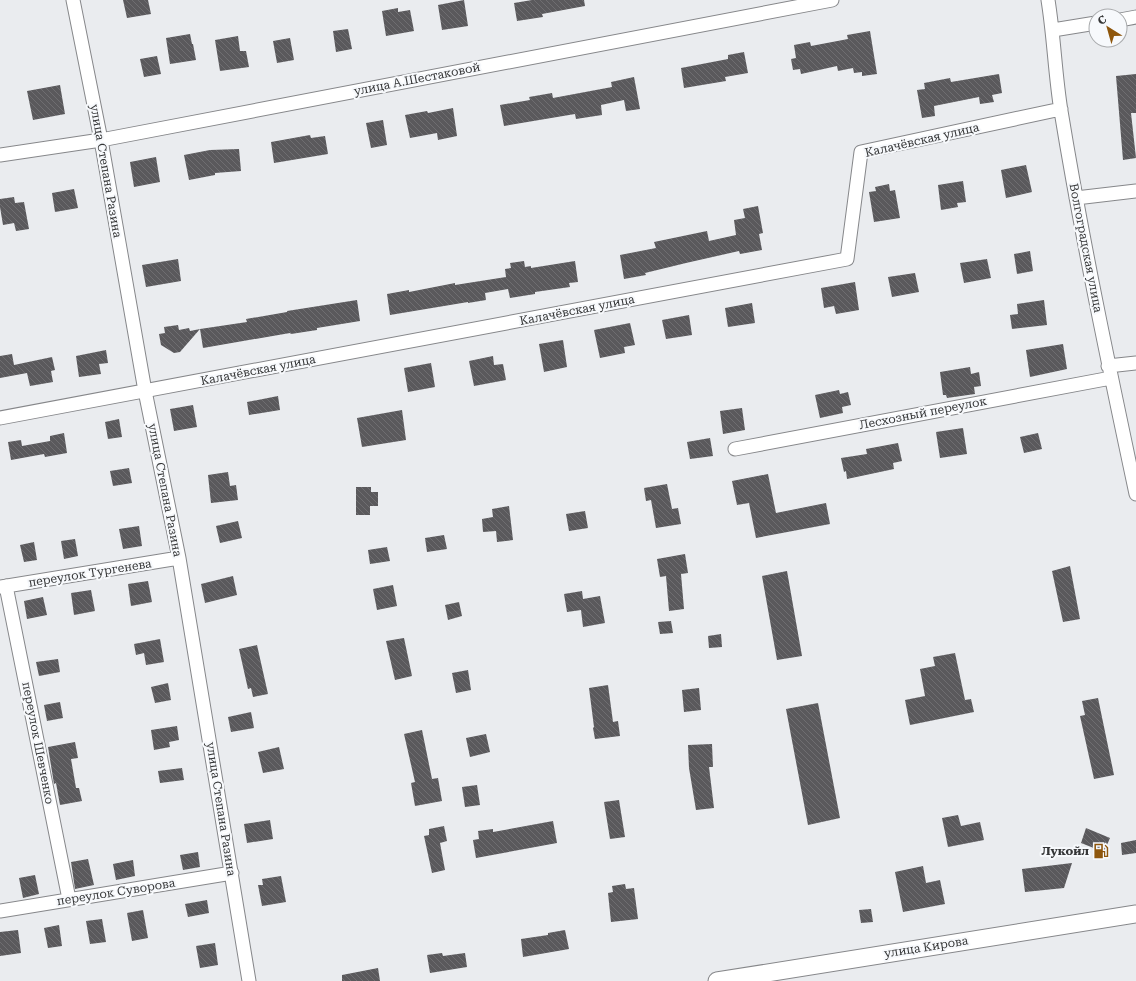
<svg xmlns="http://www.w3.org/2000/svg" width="1136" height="981" font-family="'Roboto Serif',serif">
<defs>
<pattern id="building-back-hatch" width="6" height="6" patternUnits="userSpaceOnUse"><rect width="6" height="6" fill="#5a595c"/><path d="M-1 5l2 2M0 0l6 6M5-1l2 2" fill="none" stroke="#6f6e71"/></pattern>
</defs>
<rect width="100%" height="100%" fill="#eaecef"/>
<path fill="url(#building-back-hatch)" d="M123 0H148L151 14 127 18Z
M464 0 468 26 442 30 438 5Z
M532 0H584L585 6 542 14 543 17 517 21 514 3Z
M398 8V12L410 10 414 31 386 36 382 11Z
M348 29 352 49 336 52 333 31Z
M870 31 877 74 862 76V72L854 73 853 68 838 71 837 66 801 74 800 69 793 70 791 59 796 58 794 45 810 42 811 46 848 39 847 35Z
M190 34 192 44H193L196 60 170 64 166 38Z
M238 36 240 51H246L249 67 220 71 215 40Z
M290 38 294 60 277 63 273 41Z
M744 52 748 73 725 77 726 81 684 88 681 68 728 59V55Z
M157 56 161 74 144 77 140 59Z
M999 74 1002 93 992 95 994 102 980 104 979 97 934 106 935 116 922 118 917 90 925 89 924 83 950 78 951 82Z
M1136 74V113H1131L1136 158 1123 160 1116 76Z
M634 77 640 109 626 111 624 100 601 105 602 115 576 119 575 114 504 126 500 105 530 100 529 97 552 93 553 98 612 87 611 82Z
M60 85 65 114 33 120 27 91Z
M453 108 457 136 438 140 437 133 410 138 405 115 427 111 428 113Z
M383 120 387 145 371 148 366 123Z
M310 135 311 138 325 136 328 154 274 163 271 142Z
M239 149 241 171 215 173V175L189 180 184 155 210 150Z
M156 157 160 182 134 187 130 162Z
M1026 165 1032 192 1006 198 1001 170Z
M963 181 966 202 957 203 958 207 941 210 938 185Z
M889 184 890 191 895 190 900 218 874 222 869 192 876 191 875 187Z
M74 189 78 208 55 212 52 193Z
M14 197 15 203 24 202 29 229 16 231 14 223 3 225 0 207V199Z
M758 206 763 233 759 234 762 250 740 254 739 251 686 263 645 273 646 275 624 279 620 255 656 248 654 242 707 231 709 241 736 235 734 220 745 218 743 209Z
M1030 251 1033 271 1017 274 1014 254Z
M178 259 181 281 146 287 142 265Z
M987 259 991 278 964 283 960 263Z
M524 261 525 267 531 266V268L575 261 578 282 569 283 570 287 535 292V294L510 298 508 289 485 293 486 300 468 303V302L390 315 387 294 409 290V292L455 283V285L506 277 505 269 511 268 510 263Z
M915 273 919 292 892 297 888 277Z
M855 282 859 310 836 314 834 306 824 308 821 288Z
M357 300 360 321 317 328V330L291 334 290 333 203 348 200 329 247 322 246 319 287 312V311Z
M1044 300 1047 325 1012 329 1010 315 1018 314 1017 304Z
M752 303 755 323 728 327 725 308Z
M689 315 692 335 666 339 662 320Z
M630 323 635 345 624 347 625 353 600 358 594 330Z
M178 325 179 330 189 328 190 331 200 329 180 352 174 353 161 345 159 334 165 333 164 327Z
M563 340 567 367 544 372 539 344Z
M1063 344 1067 369 1030 377 1026 350Z
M106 350 108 363 99 364 101 374 79 377 76 356Z
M12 354 14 365 52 357 55 370 51 371 53 382 30 386 27 373 0 378V356Z
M493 356 494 365 503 364 506 380 474 386 469 361Z
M431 363 435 387 408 392 404 368Z
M970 367 971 374 979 372 981 386 974 387 975 394 947 398 946 395H943L940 372Z
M839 390 840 394 848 392 851 405 842 407 843 413 820 418 815 395Z
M278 396 280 410 249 415 247 402Z
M193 405 197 427 174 431 170 409Z
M742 408 745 430 723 434 720 411Z
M402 410 406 440 362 447 357 418Z
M119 419 122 437 108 439 105 422Z
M963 428 967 454 940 458 936 432Z
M64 433 67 453 45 457 44 454 11 460 8 442 21 440 22 446 50 441V436Z
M1038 433 1042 449 1024 453 1020 437Z
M710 438 713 456 690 459 687 442Z
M898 443 902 461 893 463 894 469 847 479 846 471 844 472 841 458 867 454 866 449Z
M129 468 132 483 113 486 110 471Z
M228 472 230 486 236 485 238 500 211 503 208 475Z
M768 474 776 513 826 503 830 524 756 538 749 503 737 505 732 481Z
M667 484 672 509 678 508 681 524 656 528 651 500 646 501 644 488Z
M356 487H371V492H378V506H370V515H356Z
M509 506 513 540 497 542 496 531 483 532 482 519 493 517 492 509Z
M585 511 588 528 569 531 566 514Z
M238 521 242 538 220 543 216 526Z
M139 526 142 546 123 549 119 529Z
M444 535 447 549 427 552 425 538Z
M75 539 78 556 64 559 61 541Z
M34 542 37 560 24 562 20 545Z
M387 547 390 561 370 564 368 550Z
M685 554 688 573 681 574 684 609 669 611 666 576 660 577 657 559Z
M1070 566 1080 619 1063 622 1052 571Z
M787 571 802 656 777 660 762 576Z
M233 576 237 595 205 603 201 584Z
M148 581 152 602 131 606 128 584Z
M393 585 397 606 377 610 373 589Z
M91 590 95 611 74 615 71 593Z
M582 591 583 599 600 596 605 623 583 627 581 610 567 612 564 594Z
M43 597 47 615 27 619 24 601Z
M459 602 462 616 448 620 445 605Z
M671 621 673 633 660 634 658 622Z
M721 634 722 647 709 648 708 636Z
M404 638 412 676 395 680 386 641Z
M160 639 164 662 146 665 144 653 136 655 134 644Z
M257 645 268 694 253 697 251 688 248 689 239 649Z
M955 653 965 700 971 699 974 712 910 725 905 700 925 696 920 669 935 666 933 657Z
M58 659 60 672 39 676 36 662Z
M468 670 471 690 456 693 452 673Z
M168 683 171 700 155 703 151 687Z
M608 685 613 722 618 721 620 736 595 739 593 728 594 727 589 688Z
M699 688 701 710 684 712 682 690Z
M1098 698 1114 775 1094 779 1080 716 1085 715 1082 701Z
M60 702 63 718 47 721 44 705Z
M818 703 840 818 808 825 786 709Z
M251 712 254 728 231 732 228 717Z
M177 726 179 740 169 742 170 747 154 750 151 730Z
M422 730 432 779 438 778 442 801 415 806 411 783 415 782 404 734Z
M486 734 490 752 470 757 466 738Z
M75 742 78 758 71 759 76 788H79L82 801 60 805 56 783 54 784 48 747Z
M712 744 713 767H709L714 808 696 810 689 768 688 745Z
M279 747 284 769 263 773 258 752Z
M182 768 184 780 160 783 158 771Z
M477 785 480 805 465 807 462 787Z
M619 800 625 837 610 839 604 802Z
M958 815 961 826 980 822 984 840 948 847 942 818Z
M270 820 273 839 247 843 244 824Z
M553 821 557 843 476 858 473 840 479 839 478 831 493 829V832Z
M444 826 447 841 440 843 445 870 432 873 424 836 429 835V829Z
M1086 828 1110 838 1104 852 1081 843Z
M1136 840V853L1122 855 1121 843Z
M198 852 200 867 183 870 180 855Z
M88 859 94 885 75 889 71 862Z
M133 860 135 876 116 880 113 864Z
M1072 863 1064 888 1025 892 1022 869Z
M923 866 926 883 940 880 945 904 903 912 895 872Z
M35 875 39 894 23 898 19 878Z
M281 876 286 902 262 906 258 885H263L262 879Z
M625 884 626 889 634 888 638 919 611 922 608 893 613 892 612 886Z
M207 900 209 913 188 917 185 904Z
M871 909 873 922 861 923 859 910Z
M143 910 148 938 132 941 127 913Z
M102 919 106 942 90 944 86 921Z
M59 925 62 946 48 948 44 928Z
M18 930 21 953 0 956V932Z
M565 930 569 949 523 957 521 939 548 935V933Z
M215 943 218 965 200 968 196 946Z
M442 953 443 956 465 953 467 967 430 973 427 955Z
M378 968 380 981H342V975Z"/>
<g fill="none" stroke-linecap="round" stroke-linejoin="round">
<g stroke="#86878a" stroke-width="15">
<path id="minor" d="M73 0 101 140 145 391 179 558 249 981
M1048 0C1054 37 1055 74 1061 111 1082 239 1109 367 1136 494
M1120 20 1136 17
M1053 30 1096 23
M0 155 101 140 832 0
M1076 198 1136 191
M1108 366 1136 363
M0 418 847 259 861 152 1061 109
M735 449 1111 378
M6 586 69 899
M0 587 179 558
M0 911 232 873"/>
</g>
<g stroke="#86878a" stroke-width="19">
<path id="tertiary" d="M717 981 1136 914"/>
</g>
<use href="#minor" stroke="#fff" stroke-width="13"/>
<use href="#tertiary" stroke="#fff" stroke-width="17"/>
</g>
<defs>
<g id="fuel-bare" transform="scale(1.2)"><path d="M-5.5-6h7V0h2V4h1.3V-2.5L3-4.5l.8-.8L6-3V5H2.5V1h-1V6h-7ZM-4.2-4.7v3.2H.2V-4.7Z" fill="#8e560c" stroke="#f7f9fc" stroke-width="2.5" paint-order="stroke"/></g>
</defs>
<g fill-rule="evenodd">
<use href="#fuel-bare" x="1101" y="851"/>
</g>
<g text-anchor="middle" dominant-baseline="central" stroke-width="4" stroke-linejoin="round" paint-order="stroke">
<g font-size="12" fill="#353637" stroke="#f7f9fc">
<text transform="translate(417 79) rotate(-11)">улица А.Шестаковой</text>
<text transform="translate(922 140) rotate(-13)">Калачёвская улица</text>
<text transform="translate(106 171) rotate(80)">улица Степана Разина</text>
<text transform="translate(1086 248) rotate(79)">Волгоградская улица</text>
<text transform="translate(577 310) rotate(-11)">Калачёвская улица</text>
<text transform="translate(258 370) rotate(-11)">Калачёвская улица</text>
<text transform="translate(923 413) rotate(-11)">Лесхозный переулок</text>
<text transform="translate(165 490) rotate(79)">улица Степана Разина</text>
<text transform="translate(90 573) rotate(-9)">переулок Тургенева</text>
<text transform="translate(38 743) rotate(79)">переулок Шевченко</text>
<text transform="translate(221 809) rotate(81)">улица Степана Разина</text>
<text transform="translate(116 892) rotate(-9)">переулок Суворова</text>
<text transform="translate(926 947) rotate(-9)">улица Кирова</text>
</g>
<g font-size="12" font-weight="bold" fill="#353637" stroke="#f7f9fc" text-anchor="end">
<text x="1089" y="851">Лукойл</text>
</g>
</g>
<g transform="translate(1108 28) rotate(323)"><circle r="19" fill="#f7f9fc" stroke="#a9abad"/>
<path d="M0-3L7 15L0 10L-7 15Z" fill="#8e560c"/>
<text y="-6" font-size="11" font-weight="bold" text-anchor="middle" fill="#353637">С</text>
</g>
</svg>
